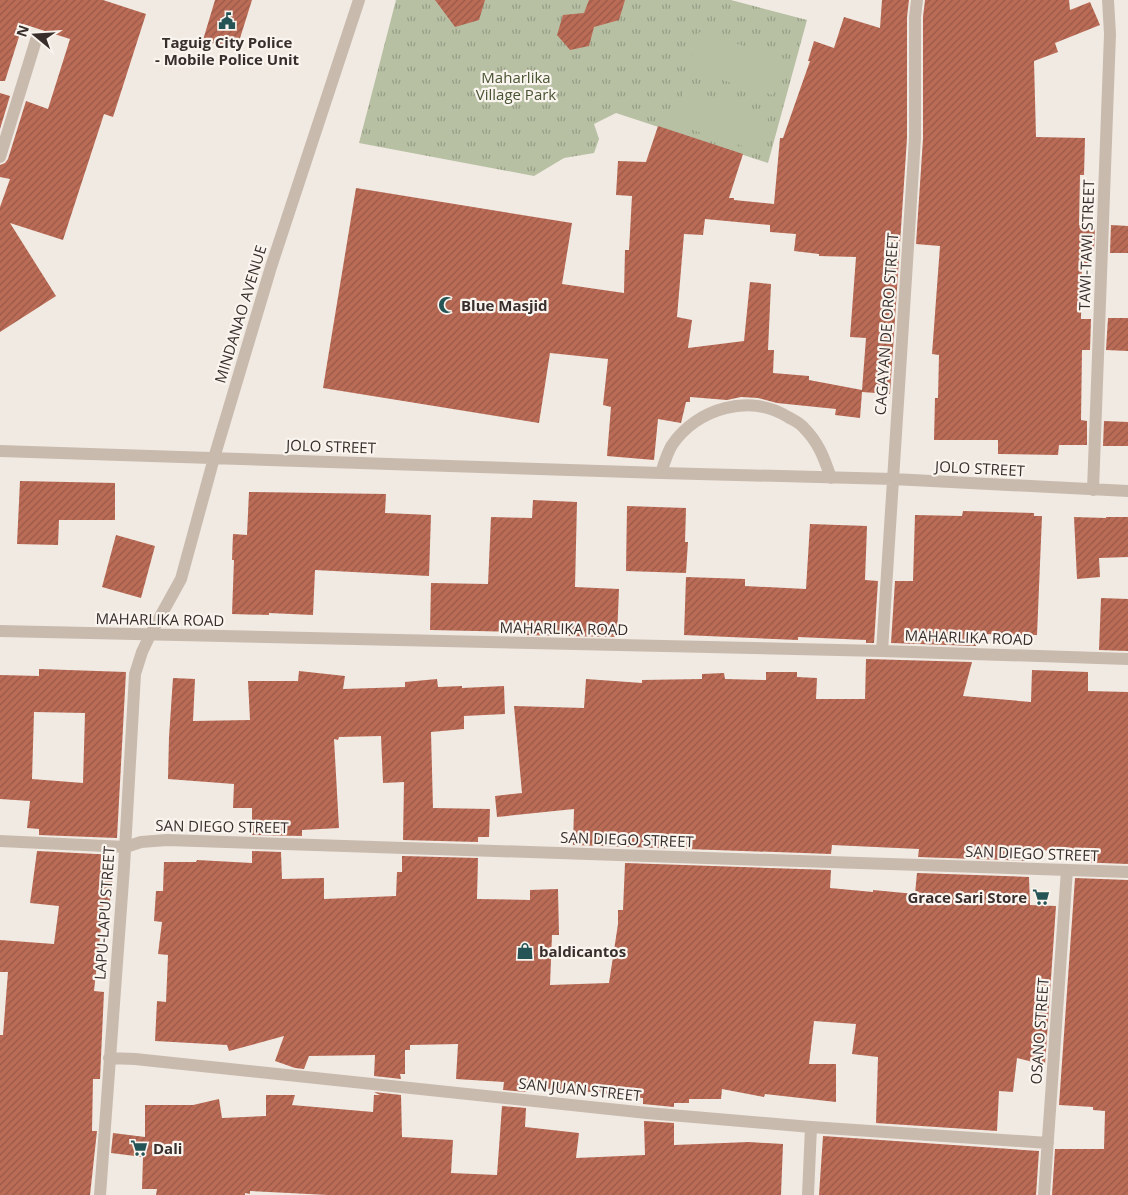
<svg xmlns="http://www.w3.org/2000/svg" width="1128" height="1195" font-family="'Open Sans',sans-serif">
<defs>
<pattern id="grass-tufts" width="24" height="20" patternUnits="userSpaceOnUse" patternTransform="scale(1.25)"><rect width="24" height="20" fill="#b7c0a3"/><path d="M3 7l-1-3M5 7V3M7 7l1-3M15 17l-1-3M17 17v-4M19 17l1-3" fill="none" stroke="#969c85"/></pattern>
<pattern id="building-hatch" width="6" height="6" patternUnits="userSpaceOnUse" patternTransform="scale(1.25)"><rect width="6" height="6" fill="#bb6c57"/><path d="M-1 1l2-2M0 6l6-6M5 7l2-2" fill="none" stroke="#995948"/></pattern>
</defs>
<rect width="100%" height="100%" fill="#f1eae2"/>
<path fill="url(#grass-tufts)" d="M396 0H731L807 20 768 163 616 113 594 124 599 139 594 153 564 158 534 176 359 143Z"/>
<path fill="#b7c0a3" d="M699 32 785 59 773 95 688 70Z
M685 88 769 115 758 151 674 124Z"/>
<path fill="url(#building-hatch)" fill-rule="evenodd" d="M0 0H103L146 14 113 117 104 114 63 240 10 223 56 296 0 332V207L10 179 0 177V165L5 163 8 159 26 101 48 109 70 39 23 24 5 81H0Z
M215 0H252L236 51 203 40Z
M435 0H485L479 20 455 27Z
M589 0H625L619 20 594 27 589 46 570 50 557 35 563 15 584 13Z
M882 0H909L907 17V138L890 394 862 392 860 418 835 415 836 409 777 403 758 398 741 397 727 400 690 397V402H686L681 423 658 419 654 460 607 456 611 407 603 405 608 359 550 353 539 423 323 388 356 188 572 223 562 284 624 293 625 250H629L632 196 616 195 618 161 646 162 658 126 743 154 729 198H734V200L774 204 780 138H783L810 61H808L814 41 834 48 844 17 880 28ZM705 219 770 225V232L796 234 794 251 819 254V256L856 257 850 337 866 338 862 390 809 380V376L773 373 774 350H768L771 284 750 282 744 341 688 348 692 320 677 317 684 234 703 235Z
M925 0H1069L1070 10 1090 2 1100 25 1055 43 1058 52 1034 61 1036 137 1085 138 1084 175H1080L1079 225H1095L1094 253H1089V263H1082L1081 319H1091L1090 350H1082L1081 420 1087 421V445H1059L1058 455 998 454V440H934L935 398H938L939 355 932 354 940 246 916 244 923 139V17Z
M0 93 10 96 0 129Z
M1111 225 1128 226V253H1110Z
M1108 318H1128V351L1106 350Z
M1104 421 1128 422V446H1103Z
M20 481 115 483V520H59L58 545 17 544Z
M249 492 386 494 385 513 431 515 429 576 315 570 313 615 269 613V615L232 614 234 560H232L233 534 247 535Z
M533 500 577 502 575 587 619 589 617 637 523 635V632L430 630 431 583 488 584 491 517 532 518Z
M627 506 686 508 685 542H688L686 573 626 571Z
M963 511 1034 513V516H1042L1037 635 979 634 976 646 891 643 895 581H913L915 515 962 516Z
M1074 517 1106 518V517H1128V557L1099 558 1100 577 1077 579Z
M810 524 867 526 865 580 878 581 874 643H866V640L798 637V640L684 635 686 577 745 579V586L806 589Z
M116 535 155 546 141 598 102 587Z
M1101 598 1128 599V651L1099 650Z
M866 659 972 662 963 696 1031 702 1032 670 1088 672V691L1128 692V864L1075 862V851L1029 850V861L918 857 919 849 832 845 831 854 573 845 574 809 497 817 495 796 522 793 514 706 584 708 586 679 642 683V680L702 679V674L724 673 725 679 766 680V672H797V677L817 678 816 699H865Z
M39 669 126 672 117 838 39 835V829L27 828 30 801 0 799V675L39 676ZM34 712 85 713 83 783 32 779Z
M299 671 345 676 343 689 405 687V682L437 679 438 687 462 686V688L504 686 505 714 464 716V729L431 732 433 808 490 809 489 837H478V842L403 840 404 782 383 783 381 736 339 737 338 740 334 739 339 828 302 830V836L252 835V808H233L234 784 168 779 169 737 173 678 195 679 193 721 250 720 248 681H298Z
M37 851 116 855 110 901 104 900 94 991 104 992 100 1079H93L92 1131H97L90 1195H0V1035H3L8 972H0V940L54 944 59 906 30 903Z
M252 851 281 852 282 879 324 878V899L396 896 397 872H402V856L478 858 477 899 530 900V890L558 889 559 935H552L550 985 609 983 618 924V910H623L625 863 831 870 830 888 873 892V890L915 894 917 873 1029 877 1030 905 1056 906 1045 1065 1017 1058 1013 1092 999 1091 997 1131 876 1123 878 1057 852 1054 856 1024 814 1021 809 1064H836V1102L765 1094 764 1097 722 1089 721 1099H689V1103H674V1107L643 1104V1098L564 1089V1090L527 1087V1092L503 1090 504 1082 456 1079 458 1044 410 1045V1050H405V1074H400L401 1079 374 1076 375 1055 309 1056 304 1069 295 1068 275 1061 284 1036 229 1051 227 1045 155 1041 157 1001 166 1002 168 955 158 954 162 922 154 921 156 891H163L164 862H196L197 860 252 863Z
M1075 878 1128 880V1195H1052L1055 1149H1104L1105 1111 1093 1110V1107L1059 1105Z
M374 1092 401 1095 402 1137 453 1140 451 1173 497 1175 502 1106 526 1108 525 1127 579 1133 576 1158 645 1155 644 1121 674 1123V1145L749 1142 783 1144 781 1195H328L250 1191V1194L245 1193V1195H156L157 1189H142L143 1157 111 1153 113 1133 145 1137V1105H193L219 1099 222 1118 266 1116V1095H295L292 1105 373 1112 374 1095H380Z
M823 1136 1039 1151 1036 1195H819Z"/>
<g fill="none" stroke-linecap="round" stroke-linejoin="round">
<path stroke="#c9baae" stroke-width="12" d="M0 157 36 40
M0 451 661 473 893 479 1128 491
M661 473C664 464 667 453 672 445 697 408 750 393 788 417 793 420 800 423 804 428 819 443 824 458 831 478
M1093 490 1110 34 1108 0
M0 631 882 651 1128 659
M882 651 915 138V17L917 0
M0 841 126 847 141 842 167 840 1128 872
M109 1058 135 1059 647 1113 811 1127 1048 1143
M100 1195 124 867 135 674 142 652 150 635 181 579 214 458 271 267 359 0
M808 1195 811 1127
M1044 1195 1067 870"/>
</g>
<defs>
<g id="civic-bare" transform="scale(1.35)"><path d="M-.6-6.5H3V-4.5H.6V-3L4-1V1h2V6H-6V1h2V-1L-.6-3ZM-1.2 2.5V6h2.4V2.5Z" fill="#255456" stroke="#f9f4ee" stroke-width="2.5" paint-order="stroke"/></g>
<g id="mosque-bare" transform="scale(1.35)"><path d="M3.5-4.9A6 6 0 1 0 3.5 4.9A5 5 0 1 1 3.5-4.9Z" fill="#255456" stroke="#f9f4ee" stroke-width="2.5" paint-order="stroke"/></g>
<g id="supermarket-bare" transform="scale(1.35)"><path d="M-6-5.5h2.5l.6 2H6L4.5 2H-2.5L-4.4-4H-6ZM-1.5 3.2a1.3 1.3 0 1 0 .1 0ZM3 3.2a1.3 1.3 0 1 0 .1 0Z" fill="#255456" stroke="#f9f4ee" stroke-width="2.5" paint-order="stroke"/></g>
<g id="shop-bare" transform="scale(1.35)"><path d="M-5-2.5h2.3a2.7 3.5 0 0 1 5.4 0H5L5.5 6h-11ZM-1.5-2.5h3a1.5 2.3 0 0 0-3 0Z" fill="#255456" stroke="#f9f4ee" stroke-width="2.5" paint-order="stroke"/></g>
</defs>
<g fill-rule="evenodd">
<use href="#civic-bare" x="227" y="21"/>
<use href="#mosque-bare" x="447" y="305"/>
<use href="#supermarket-bare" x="1041" y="897"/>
<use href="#shop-bare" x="525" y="951"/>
<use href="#supermarket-bare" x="139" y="1148"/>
</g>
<g text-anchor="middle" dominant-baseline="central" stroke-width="4.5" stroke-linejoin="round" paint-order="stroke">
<g font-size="15" font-weight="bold" fill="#382f2c" stroke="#f9f4ee" text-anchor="start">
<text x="227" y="42" text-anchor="middle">Taguig City Police<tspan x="227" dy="17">- Mobile Police Unit</tspan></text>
<text x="461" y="305">Blue Masjid</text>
<text x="1027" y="897" text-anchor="end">Grace Sari Store</text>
<text x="539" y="951">baldicantos</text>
<text x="153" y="1148">Dali</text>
</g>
<g font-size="15" fill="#495432" stroke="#f9f4ee">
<text x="516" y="77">Maharlika<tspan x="516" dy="17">Village Park</tspan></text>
</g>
<g font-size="15" fill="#382f2c" stroke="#f9f4ee">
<text transform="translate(1086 245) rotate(-88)">TAWI-TAWI STREET</text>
<text transform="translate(240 314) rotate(-73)">MINDANAO AVENUE</text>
<text transform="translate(886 324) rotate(-86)">CAGAYAN DE ORO STREET</text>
<text transform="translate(331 446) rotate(2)">JOLO STREET</text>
<text transform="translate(980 468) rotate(3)">JOLO STREET</text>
<text transform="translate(160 619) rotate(1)">MAHARLIKA ROAD</text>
<text transform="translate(564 628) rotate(1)">MAHARLIKA ROAD</text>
<text transform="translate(969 637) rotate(2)">MAHARLIKA ROAD</text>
<text transform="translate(222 826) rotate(1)">SAN DIEGO STREET</text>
<text transform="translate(627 839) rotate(2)">SAN DIEGO STREET</text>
<text transform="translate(1032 853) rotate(2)">SAN DIEGO STREET</text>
<text transform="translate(104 913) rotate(-86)">LAPU-LAPU STREET</text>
<text transform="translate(1039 1031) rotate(-86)">OSANO STREET</text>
<text transform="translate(580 1089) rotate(6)">SAN JUAN STREET</text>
</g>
</g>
<g transform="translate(35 35) rotate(288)" stroke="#f9f4ee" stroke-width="4" paint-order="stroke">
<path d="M0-4L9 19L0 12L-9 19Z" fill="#382f2c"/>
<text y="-8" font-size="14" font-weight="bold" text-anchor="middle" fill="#382f2c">N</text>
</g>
</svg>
